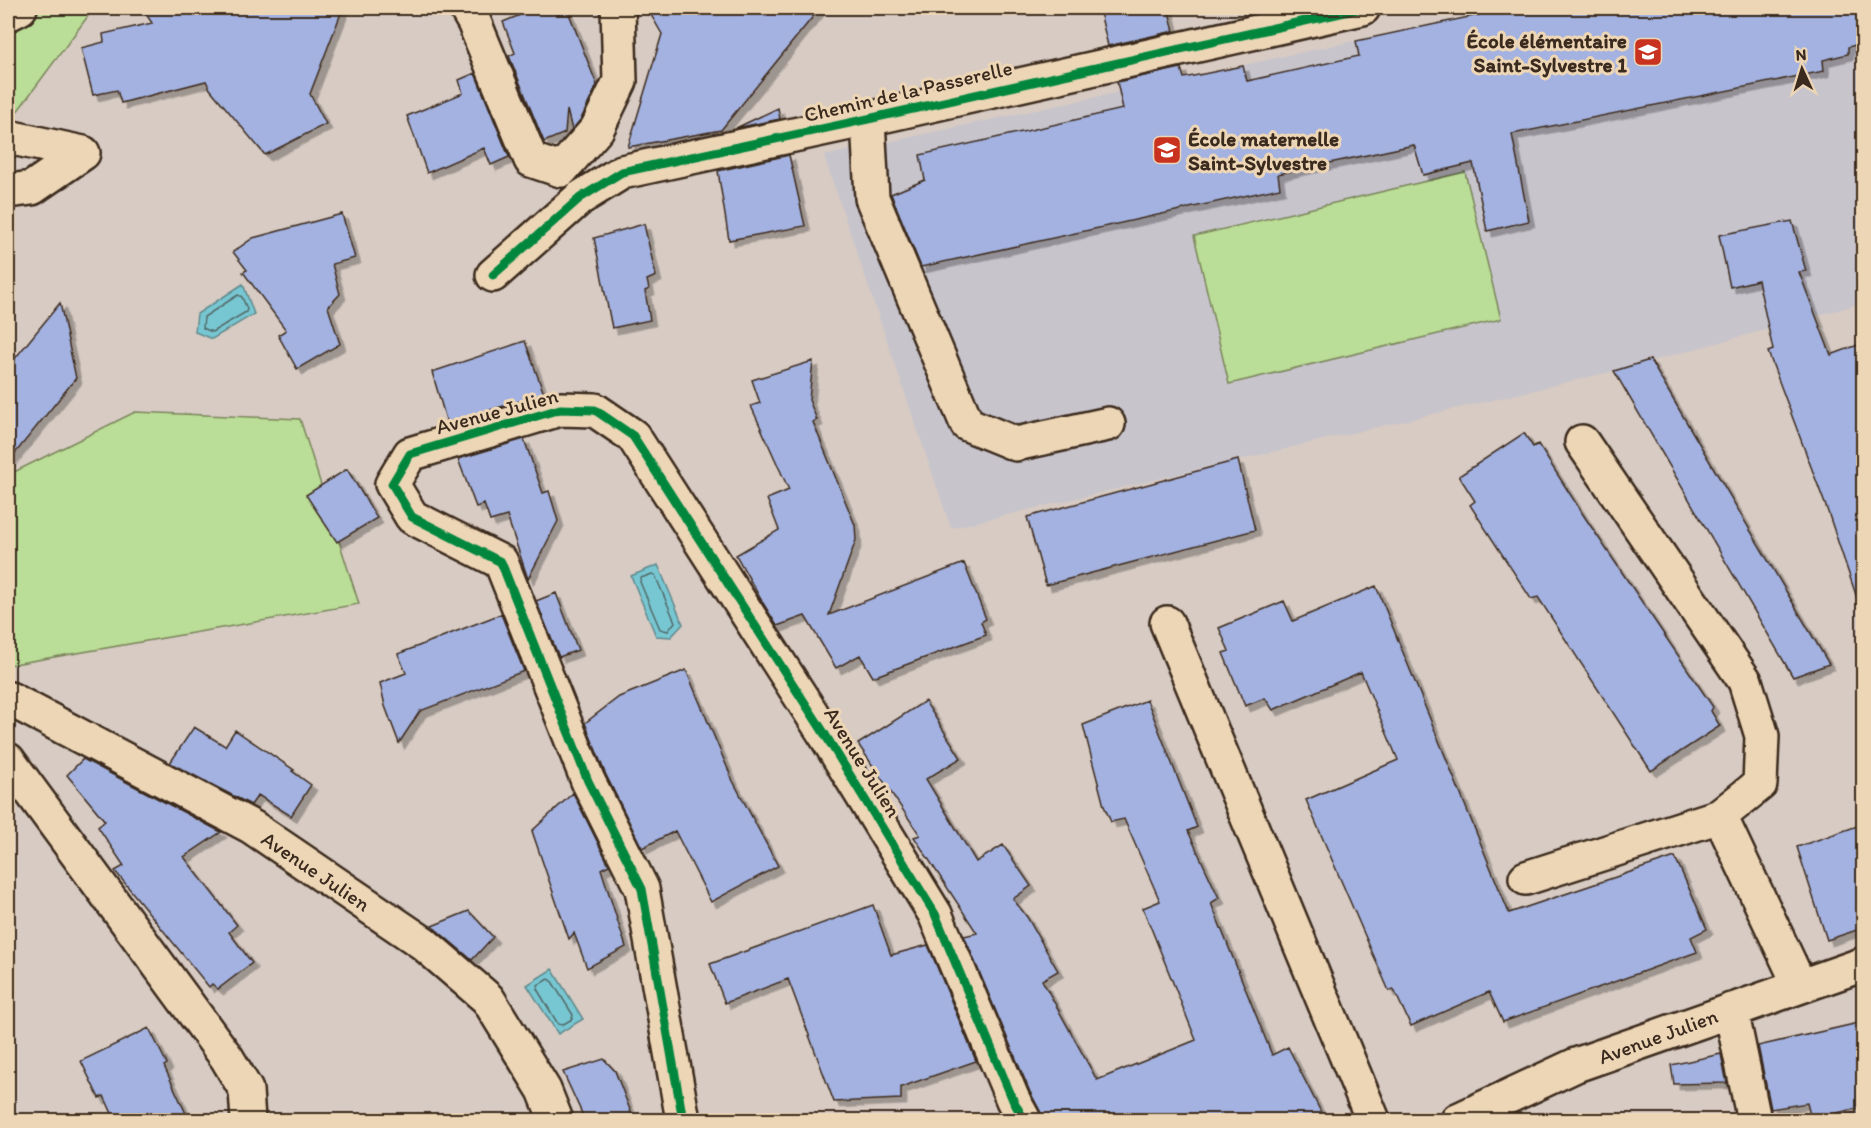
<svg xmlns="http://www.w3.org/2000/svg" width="1871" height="1128" font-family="Itim,sans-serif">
<defs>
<filter id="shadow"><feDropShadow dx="5.5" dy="5.5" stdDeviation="0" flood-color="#0004"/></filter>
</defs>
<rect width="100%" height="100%" fill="#d7cbc3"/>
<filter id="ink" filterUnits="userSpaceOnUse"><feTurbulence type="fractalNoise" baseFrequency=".0167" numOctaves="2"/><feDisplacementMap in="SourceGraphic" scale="12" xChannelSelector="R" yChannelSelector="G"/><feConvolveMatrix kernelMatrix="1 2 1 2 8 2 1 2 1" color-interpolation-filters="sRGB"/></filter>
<g filter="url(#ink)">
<path fill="#c7c4cc" d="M1507 8H1863V303L1614 371 951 528 824 156Z"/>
<path fill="#badd97" stroke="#7a845a" stroke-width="1.5" d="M8 8H94L8 124Z
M1465 172 1501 319 1229 384 1194 236Z
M135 412 300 419 359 604 8 665V475Z"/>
<path fill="#77c7d3" stroke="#5f888b" stroke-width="1.5" d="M243 284 254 314 212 339 195 332 197 314Z
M658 565 683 624 671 637 656 636 631 576Z
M552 969 583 1019 558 1034 527 985Z"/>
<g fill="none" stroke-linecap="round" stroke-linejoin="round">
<path stroke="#536966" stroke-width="1.5" d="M238 295 242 297 247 309 246 312 212 332 203 328 204 317Z
M652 574 655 575 675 622 668 631 660 629 640 582 641 578Z
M548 979 551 980 573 1015 572 1019 562 1025 558 1024 537 989 538 985Z"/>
</g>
<path fill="#a3b2e1" stroke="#3b2a1e" stroke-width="1.5" filter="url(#shadow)" d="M142 8H343L310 94 326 124 265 155 210 89 206 81 121 103 117 90 93 95 81 48 104 42 103 34 152 23Z
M537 8H555L558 14 568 11 597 85 581 119 572 130 567 110 565 133 544 142 509 56 515 53 503 22Z
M647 8H820L721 130 628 147 662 34Z
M1099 8H1168L1174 31 1108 46Z
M1511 8H1863V43L1848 47V54L1823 60 1824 71 1512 134 1529 221 1487 231 1473 163 1423 175 1414 145 1278 174 1280 188 921 267 891 194 925 180 920 155 1123 109 1117 82 1181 68 1184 78 1243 66 1247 81 1359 56 1356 41Z
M475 73 509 157 491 165 484 148 427 173 407 116 463 93 459 80Z
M778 108 780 119 736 128Z
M789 155 805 226 729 240 718 171Z
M342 214 355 258 332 264 340 294 328 307 340 344 297 369 278 335 286 330 243 272 247 270 233 252 253 238Z
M1792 221 1806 271 1799 272 1831 355 1863 343V597L1857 598 1828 512 1768 352 1773 350 1758 280 1730 287 1719 235Z
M644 224 656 276 647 280 649 289 645 291 650 320 612 328 594 238Z
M60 303 76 378 8 462V367Z
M525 341 544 394 447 423 432 372Z
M1650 360 1813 637 1829 664 1793 677 1614 371Z
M813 361 809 400 817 420 813 422 855 525 856 540 829 615 964 563 986 619 981 622 986 635 873 677 860 655 836 668 805 616 777 626 763 603 736 555 779 530 767 499 789 490 751 406 760 403 752 380Z
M1524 433 1533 447 1538 444 1586 519 1713 707 1711 711 1720 726 1651 771 1538 597 1531 599 1470 505 1475 501 1459 476Z
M524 439 543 493 549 491 558 521 528 579 507 516 490 521 484 504 476 507 458 459Z
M1238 460 1255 530 1046 585 1027 517Z
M347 469 377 518 337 542 306 495Z
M1376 586 1509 913 1675 857 1707 929 1691 937 1697 952 1503 1022 1489 992 1411 1026 1394 990 1389 991 1306 800 1398 760 1361 672 1273 710 1265 698 1245 706 1223 653 1229 651 1219 628 1284 601 1293 621Z
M556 593 578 650 559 657 536 601Z
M501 614 524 671 420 711 399 743 385 706 380 683 406 673 398 654Z
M686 670 733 781 778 866 711 902 675 831 642 848 605 773 585 723 619 697Z
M1147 700 1197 827 1188 831 1219 898 1211 903 1272 1055 1288 1047 1325 1120H1043L1040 1111 1030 1092 964 936 977 933 914 837 920 835 858 744 925 701 961 758 926 779 976 862 1003 845 1031 886 1013 899 1027 917 1058 971 1042 980 1097 1080 1196 1040 1143 908 1160 901 1124 819 1111 822 1104 806 1083 725Z
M194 727 225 746 235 730 294 770 292 771 311 785 291 816 258 795 251 805 170 763Z
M83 759 221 832 184 857 237 925 229 932 252 963 218 989 212 984 209 987 115 871 124 866 98 827 105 821 67 775Z
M573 793 609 865 601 869 626 947 587 968 574 933 569 939 532 831Z
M1863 824V928L1827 940 1797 847Z
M873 905 891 955 928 945 976 1061 901 1087V1099L834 1102 788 979 725 1003 710 964Z
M469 911 493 937 472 960 432 926Z
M1863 1022V1107L1811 1119 1807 1103 1771 1109 1758 1046Z
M149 1028 167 1064 164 1066 189 1120H115L104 1096 99 1098 81 1061Z
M1721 1054 1727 1083 1674 1084 1671 1065Z
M604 1059 615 1071 634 1120H585L563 1072Z"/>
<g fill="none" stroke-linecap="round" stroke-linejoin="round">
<g stroke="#3b2a1e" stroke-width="38">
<path id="minor" d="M466 8 474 22 531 160 561 170 597 129 620 81 618 8
M8 14 20 8
M868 119 872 198 967 424 1016 444 1108 424
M8 137 83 153 32 188 8 191
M493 275 580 198 622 172 868 119 1363 8
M1582 442 1745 681 1762 736 1760 784 1720 816 1800 986
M1167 623 1373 1120
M8 701 10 699 252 827 423 943 488 999 544 1090 556 1120
M8 760 227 1058 246 1090 248 1120
M1526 878 1720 816
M1731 1010 1754 1120
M683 1120 642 889 588 781 501 562 412 517 392 484 410 454 560 409 595 410 633 436 826 736 935 914 1013 1100 1024 1120
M1458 1120 1576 1065 1864 964"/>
</g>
<use href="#minor" stroke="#edd6b6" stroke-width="33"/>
<g stroke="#edd6b6" stroke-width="13">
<path id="cycleway" d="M493 275 580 198 622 172 868 119 1363 8
M683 1120 642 889 588 781 501 562 412 517 392 484 410 454 560 409 595 410 633 436 826 736 935 914 1013 1100 1024 1120"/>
</g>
<use href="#cycleway" stroke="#00873e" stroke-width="9"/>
</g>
</g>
<defs>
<g id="school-square" transform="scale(1.5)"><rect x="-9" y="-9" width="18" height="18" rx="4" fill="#c8321e" stroke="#edd6b6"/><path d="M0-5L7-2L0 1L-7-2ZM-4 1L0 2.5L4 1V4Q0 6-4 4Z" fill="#fff"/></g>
</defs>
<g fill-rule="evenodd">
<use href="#school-square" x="1648" y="52"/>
<use href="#school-square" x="1167" y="150"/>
</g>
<g text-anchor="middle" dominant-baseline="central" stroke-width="6" stroke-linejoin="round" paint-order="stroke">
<g font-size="21" font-weight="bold" fill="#3b2a1e" stroke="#edd6b6" text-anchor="end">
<text x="1627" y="40">École élémentaire<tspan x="1627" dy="24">Saint-Sylvestre 1</tspan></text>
<text x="1188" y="138" text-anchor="start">École maternelle<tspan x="1188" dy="24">Saint-Sylvestre</tspan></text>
</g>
<g font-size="21" fill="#3b2a1e" stroke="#edd6b6">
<text transform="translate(908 91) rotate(-13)">Chemin de la Passerelle</text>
<text transform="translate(497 411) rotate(-15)">Avenue Julien</text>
<text transform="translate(863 762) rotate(58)">Avenue Julien</text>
<text transform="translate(316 871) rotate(34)">Avenue Julien</text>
<text transform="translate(1658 1036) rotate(-20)">Avenue Julien</text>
</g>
</g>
<rect width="1871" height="1128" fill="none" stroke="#edd6b6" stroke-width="30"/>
<rect x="15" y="15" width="1841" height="1098" fill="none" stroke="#3b2a1e" stroke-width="2" filter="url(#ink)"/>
<g transform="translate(1802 69) rotate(356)" stroke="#edd6b6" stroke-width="4.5" paint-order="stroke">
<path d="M0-4.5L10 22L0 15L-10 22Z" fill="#3b2a1e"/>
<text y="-9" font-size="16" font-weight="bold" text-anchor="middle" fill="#3b2a1e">N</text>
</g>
</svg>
